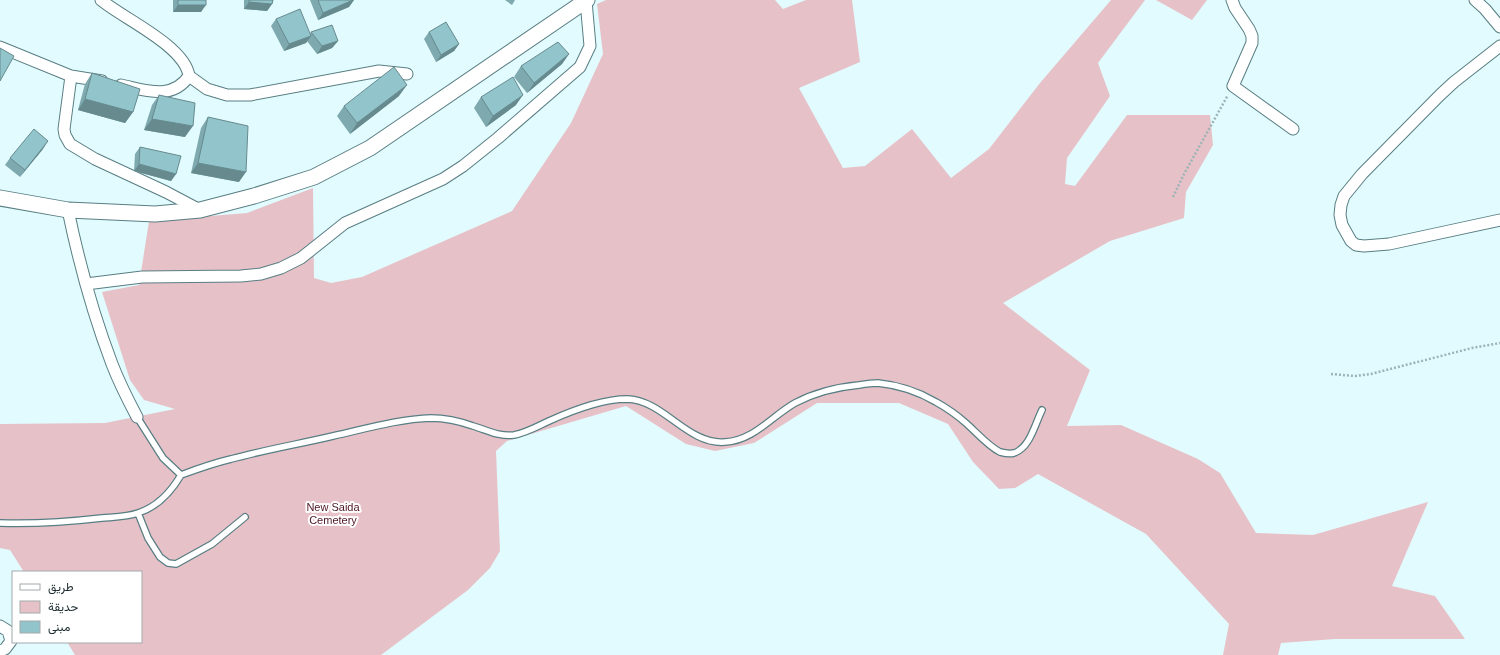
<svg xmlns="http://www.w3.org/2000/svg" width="1500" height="655" font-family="Helvetica,Vazirmatn,sans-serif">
<rect width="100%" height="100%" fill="#e2fbfe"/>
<path fill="#e6c2c8" d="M606 0H775L783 9 806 0H852L860 62 799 88 843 168 865 166 912 129 951 178 989 149 1040 83 1111 0H1145L1098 63 1110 96 1067 158 1065 184 1075 186 1127 115H1210L1213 145 1186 192 1184 218 1110 241 1003 303 1090 370 1067 426 1121 425 1198 459 1220 473 1256 533 1313 535 1428 502 1392 586 1435 596 1465 639H1335L1281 643 1278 655H1223L1229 624 1146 534 1038 474 1015 488 999 489 973 462 948 424 899 403H817L754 443 715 451 686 444 626 406 507 441 496 451 500 551 490 568 468 590 381 655H75L67 642H141V572H24L10 550 0 548V424L105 423 175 409 144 400 130 380 102 292 139 285 149 221 247 213 313 188 314 278 331 283 362 277 512 211 571 123 603 54 597 4Z
M1156 0H1207L1192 20Z"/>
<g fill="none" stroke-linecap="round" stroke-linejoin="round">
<g stroke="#587e83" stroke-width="8">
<path id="lane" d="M137 417 163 458 181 475C197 469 214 463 231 459 264 450 299 444 333 436 365 429 398 419 431 418 446 418 459 421 473 426 487 430 499 437 514 435 526 433 538 426 549 421 571 411 603 399 627 399 664 400 687 445 725 442 753 441 772 416 795 403 814 393 837 387 859 385 865 384 872 383 878 383 898 385 919 392 936 402 947 408 958 416 967 424 977 433 988 446 1000 452 1004 453 1010 454 1014 453 1030 448 1035 424 1042 410
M138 513 148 538 160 557 168 563 176 564 212 544 245 517
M0 523C34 524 67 522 102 518 113 517 127 517 138 513 157 507 171 492 181 475"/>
</g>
<g stroke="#587e83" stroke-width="13">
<path id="street" d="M101 0C124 19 185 46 189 76 172 101 145 90 121 85
M1232 0 1235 8 1249 29 1252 36V43L1233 86 1293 129
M1475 0 1485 9 1500 27
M1500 46 1454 82 1440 95 1362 174 1344 196 1341 205 1340 215 1342 225 1351 241 1356 245 1364 246 1389 244 1500 220
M0 47 71 76
M189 76 207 89 227 95H250L379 71 407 74
M102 81 71 76 64 129 65 135 70 144 95 159 166 192 200 210
M68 210C79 263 93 314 112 364 119 382 128 400 137 417
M86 284 142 277 241 276 261 274 281 268 301 258 345 223 443 179 463 166 498 138 580 67 590 46 586 1
M0 626 8 631 11 641 5 649 0 651"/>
</g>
<g stroke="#587e83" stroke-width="17">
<path id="secondary" d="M0 198 68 210 155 214 200 210 254 196 314 177 370 148 587 0"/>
</g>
<path stroke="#9db3b6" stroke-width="2.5" stroke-dasharray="2 2" stroke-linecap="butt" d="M1173 197 1184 174 1228 95
M1331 374 1355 376 1371 374 1472 348 1500 343"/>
<use href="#lane" stroke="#fff" stroke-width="5.5"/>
<use href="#street" stroke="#fff" stroke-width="11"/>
<use href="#secondary" stroke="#fff" stroke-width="15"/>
</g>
<path fill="#7ea9af" d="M173 0H206L201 12H173Z
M244 0H273L272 4 267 11 244 9Z
M310 0H354L349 7 318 20Z
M505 0H515L512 5Z
M276 19 310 34 311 32 338 41 332 48 317 54 307 41 306 43 284 51 271 26Z
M429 32 459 44 454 51 436 62 424 39Z
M569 54 562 64 527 93 514 77 521 66Z
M92 73 133 112 125 123 78 110 85 84Z
M159 95 185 137 144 130 152 105Z
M399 96 350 134 337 116 344 106Z
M481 97 516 105 486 127 474 108Z
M208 117 239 182 191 173 201 128Z
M140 147 176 174 171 181 134 171 135 154Z
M43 149 20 177 5 165 10 158Z"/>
<path fill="#668a8e" d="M353 0H354L349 7 318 20 323 13Z
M249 2 272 4 267 11 244 9Z
M178 5H206L201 12H173Z
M311 36 306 43 284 51 289 44Z
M338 41 332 48 317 54 322 46Z
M459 44 454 51 436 62 441 55Z
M569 54 562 64 527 93 534 83Z
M407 85 399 96 350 134 357 123Z
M523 95 516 105 486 127 493 116Z
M85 99 133 112 125 123 78 110Z
M152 119 193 126 185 137 144 130Z
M48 141 43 149 20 177 25 170Z
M198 163 246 172 239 182 191 173Z
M139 164 176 174 171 181 134 171Z"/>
<path fill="#92c5cb" stroke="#668a8e" d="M178 0H206V5H178Z
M249 0H273L272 4 249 2Z
M318 0H353L323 13Z
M300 9 311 36 289 44 276 19Z
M446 22 459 44 441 55 429 32Z
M332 25 338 41 322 46 311 32Z
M558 42 569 54 534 83 521 66Z
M0 48 14 56 0 81Z
M394 67 407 85 357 123 344 106Z
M92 73 140 89 133 112 85 99Z
M513 77 523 95 493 116 481 97Z
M159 95 195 103 193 126 152 119Z
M208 117 248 126 246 172 198 163Z
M34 129 48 141 25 170 10 158Z
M140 147 181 156 176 174 139 164Z"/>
<g text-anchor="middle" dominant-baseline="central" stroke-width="4" stroke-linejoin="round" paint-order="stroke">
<g font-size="11" fill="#4e1625" stroke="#fff">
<text x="333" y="507">New Saida<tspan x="333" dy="13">Cemetery</tspan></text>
</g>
</g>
<rect x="12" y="571" width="130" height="72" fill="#ffffff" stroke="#a4aaab"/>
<rect x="20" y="584" width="20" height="6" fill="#ffffff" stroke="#a4aaab"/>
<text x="48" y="591" font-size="12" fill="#1b2b2d">طريق</text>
<rect x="20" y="601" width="20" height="12" fill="#e6c2c8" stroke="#a4aaab"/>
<text x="48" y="611" font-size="12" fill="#1b2b2d">حديقة</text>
<rect x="20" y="621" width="20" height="12" fill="#92c5cb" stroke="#a4aaab"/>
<text x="48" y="631" font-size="12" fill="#1b2b2d">مبنى</text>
</svg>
